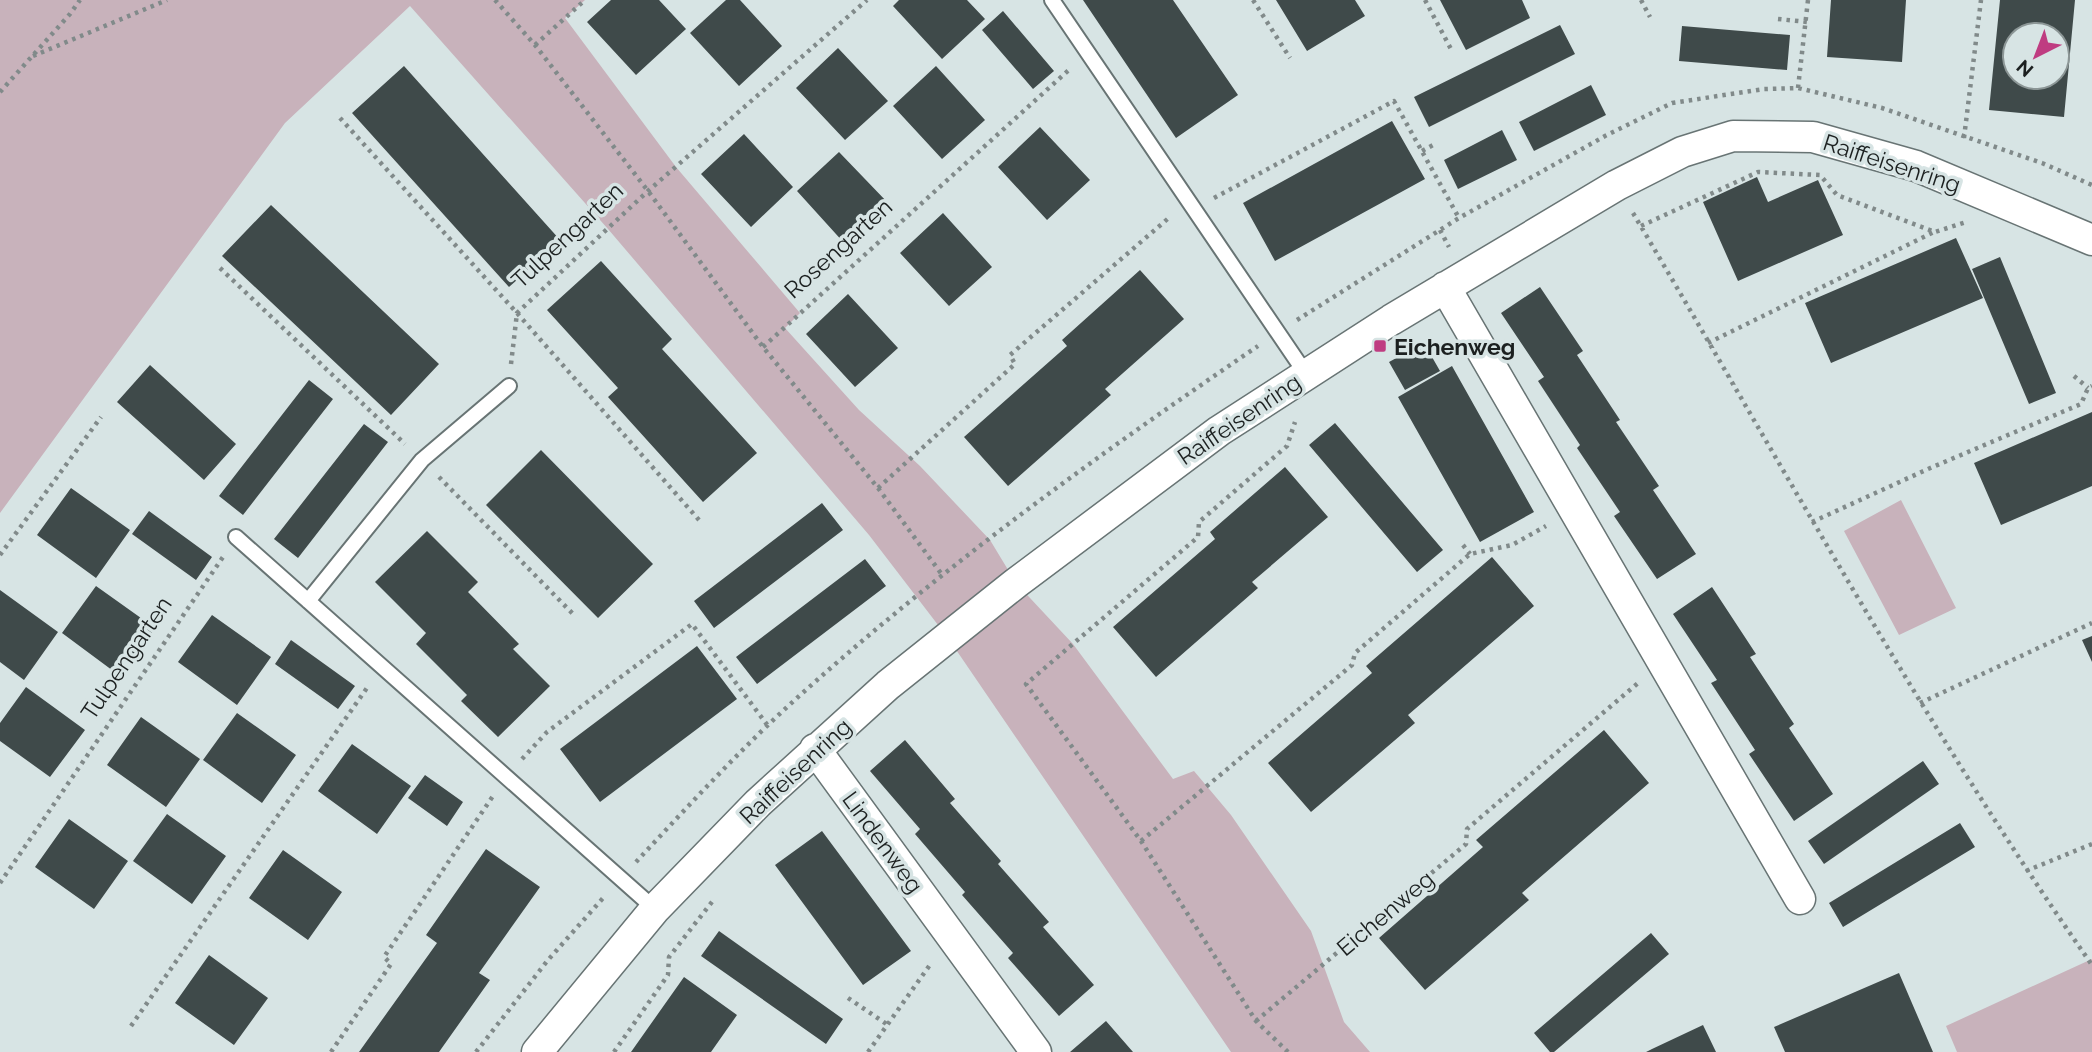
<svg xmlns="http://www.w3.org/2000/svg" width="2092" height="1052" font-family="Raleway,sans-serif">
<rect width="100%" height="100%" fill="#d7e4e4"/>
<path fill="#c8b2bb" d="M0 0H585L565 18 676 167 800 313 785 328 859 410 920 466 990 540 1016 583 1073 644 1173 779 1194 771 1231 815 1311 931 1344 1022 1370 1052H1231L948 638 869 535 608 229 410 6 285 123 0 513Z
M1901 500 1956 608 1899 635 1844 531Z
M2092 959V1052H1957L1946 1026Z"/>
<path fill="#3f4a4a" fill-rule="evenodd" d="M611 0H659L686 29 636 75 587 22Z
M726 0H740L782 46 739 86 690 33Z
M899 0H967L985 19 942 59 893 6Z
M1083 0H1173L1238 95 1176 138Z
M1276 0H1355L1365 16 1307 51Z
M1440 0H1522L1530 18 1466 50Z
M1831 0H1906L1902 62 1827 57Z
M2000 0H2075L2064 117 1989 110ZM2015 35H2057V77H2015Z
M1003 11 1054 71 1033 89 982 30Z
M1560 25 1575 54 1429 127 1414 97Z
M1682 26 1790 35 1787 70 1679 61Z
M838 48 888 101 845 140 796 88Z
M404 66 561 241 509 287 352 113Z
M936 66 985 120 942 159 893 106Z
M1591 85 1606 115 1534 151 1519 122Z
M1392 121 1425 179 1275 261 1243 203Z
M1040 127 1090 180 1047 220 998 167Z
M1502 130 1517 160 1458 189 1444 160Z
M744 134 793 187 751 227 701 174Z
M839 152 889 204 845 244 797 191Z
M1757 177 1768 202 1818 180 1843 235 1738 281 1703 202Z
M271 205 439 364 391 415 222 256Z
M943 213 992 267 949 306 900 253Z
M1956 238 1983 298 1831 363 1805 303Z
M2000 257 2056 393 2029 404 1972 269Z
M601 261 672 339 662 349 757 453 703 502 608 397 618 388 547 310Z
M1140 270 1184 319 1105 389 1111 395 1008 486 964 437 1067 346 1062 340Z
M1540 287 1583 351 1577 355 1620 420 1616 422 1659 486 1653 490 1696 554 1657 579 1614 516 1620 512 1577 448 1580 445 1538 381 1544 377 1501 313Z
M848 294 898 348 855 387 806 334Z
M1424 343 1440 371 1405 390 1389 362Z
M150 365 236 444 204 480 117 402Z
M1452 366 1534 512 1480 542 1398 397Z
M309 380 333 399 243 515 219 496Z
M2092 412V486L2001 525 1974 463Z
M1335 423 1443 550 1417 572 1309 445Z
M364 424 388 442 298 558 274 539Z
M541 450 653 564 598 618 486 505Z
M1285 467 1328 517 1252 582 1258 588 1156 677 1113 627 1215 539 1210 532Z
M71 488 130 530 96 578 37 535Z
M822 503 843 530 714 628 694 601Z
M149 511 212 557 196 580 132 534Z
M427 531 478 582 468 592 519 644 513 649 550 686 498 737 461 701 467 695 416 644 426 633 375 582Z
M1492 557 1534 606 1408 715 1415 723 1311 812 1268 763 1372 673 1366 666Z
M865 559 886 586 757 684 736 657Z
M96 586 155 628 120 676 62 633Z
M1712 587 1756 654 1750 657 1794 724 1789 728 1833 794 1794 821 1749 754 1755 750 1711 683 1717 680 1673 614Z
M0 590 58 632 24 680 0 662Z
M212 615 271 657 237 705 178 662Z
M2092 636V662L2082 640Z
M291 640 355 686 338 709 275 664Z
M697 646 737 699 600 802 560 749Z
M26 687 85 730 50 777 0 741V723Z
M237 713 296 755 262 803 203 760Z
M141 717 200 759 166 807 107 765Z
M1604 730 1649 783 1522 893 1529 900 1425 990 1379 938 1483 847 1476 840Z
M905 740 955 799 950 803 1001 861 998 864 1049 922 1043 927 1094 985 1059 1016 1008 958 1013 953 962 895 965 892 915 834 920 829 870 771Z
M352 744 411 786 377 834 318 791Z
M1923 761 1939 784 1824 864 1808 841Z
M425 775 463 802 447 826 408 798Z
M167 814 226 856 192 904 133 861Z
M69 819 128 861 94 909 35 867Z
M1960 823 1975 847 1843 927 1829 903Z
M822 831 911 951 863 985 775 865Z
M486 849 540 887 479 973 490 980 439 1052H359L437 943 426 935Z
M283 850 342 892 308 940 249 898Z
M719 931 843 1019 826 1044 701 956Z
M1651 933 1669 954 1554 1052H1550L1534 1033Z
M209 955 268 998 234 1045 175 1003Z
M1899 973 1933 1052H1785L1774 1027Z
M684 977 737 1015 711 1052H631Z
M1106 1021 1133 1052H1070Z
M1703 1025 1716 1052H1646L1652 1049Z"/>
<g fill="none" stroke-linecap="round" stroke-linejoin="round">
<g stroke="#687474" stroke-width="18">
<path id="lane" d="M1052 0 1306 374
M236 537 655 909
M308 601 422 460 509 386"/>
</g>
<g stroke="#687474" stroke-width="33">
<path id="street" d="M1445 287 1800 899
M815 749 1036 1052
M537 1052 655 909 758 803 888 685 1016 583 1219 431 1391 320 1617 185 1682 152 1733 136 1813 137 1916 166 2092 240"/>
</g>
<path stroke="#818a8a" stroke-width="4.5" stroke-dasharray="3.5 5" stroke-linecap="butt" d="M495 0 535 45 648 191 763 347 878 488 943 576
M1253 0 1290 58
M1425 0 1452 51
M1641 0 1650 17
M1778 19 1807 22
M535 45 585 0
M33 56 167 0
M1798 88 1808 0
M0 92 70 14 80 0
M340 118 517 313 699 520
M1964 138 1981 0
M1422 151 1437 143
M1214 198 1394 101 1459 218
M1633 213C1783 466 1923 724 2092 965
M1641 226 1758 172 1820 175 1837 195 1935 232 1966 222
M1440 230 1449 247
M220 268 405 444
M1297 320 1459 218 1605 136 1672 103 1764 89 1798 88 1882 108 2042 163 2092 185
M1708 343 1934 232
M763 347 1071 68
M511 364 517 313 648 191 867 0
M2074 376 2088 388
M439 477 573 614
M878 488 1015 364 1010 355 1171 216
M1812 522 1928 469 2081 404 2088 388 2092 386
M1463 545 1470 554
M0 555 101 417
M1920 703 2092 623
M522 759 547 732 692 624 768 726
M1141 841 1352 665 1355 653 1470 554 1512 545 1546 526
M636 862C691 803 747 742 807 689 948 563 1102 452 1258 346
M2026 871 2092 844
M0 883 223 557
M848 998 888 1025
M1256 1021 1466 844 1467 829 1638 683
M131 1026 369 685
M331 1052 391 964 384 957 493 796
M476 1052 548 960 604 897
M614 1052 668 975 669 957 715 898
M868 1052 932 962
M1288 1052 1256 1021 1141 841 1026 684 1198 537 1199 522 1287 446 1295 422"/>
<use href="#lane" stroke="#fff" stroke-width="14"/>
<use href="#street" stroke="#fff" stroke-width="30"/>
</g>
<rect fill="#bf3c81" stroke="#d7e4e4" stroke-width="2.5" x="1373" y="339" width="14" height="14" rx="3.5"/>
<g text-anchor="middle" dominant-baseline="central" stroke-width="7" stroke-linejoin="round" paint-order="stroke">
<g font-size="23" fill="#1c2020" stroke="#d7e4e4">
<text transform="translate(1892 163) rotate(18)">Raiffeisenring</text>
<text transform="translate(567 235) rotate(-43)">Tulpengarten</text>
<text transform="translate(838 248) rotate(-42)">Rosengarten</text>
<text transform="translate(1239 419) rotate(-34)">Raiffeisenring</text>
<text transform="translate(126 658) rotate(-56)">Tulpengarten</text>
<text transform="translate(795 771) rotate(-43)">Raiffeisenring</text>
<text transform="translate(883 842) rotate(54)">Lindenweg</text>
<text transform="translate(1385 913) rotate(-40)">Eichenweg</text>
</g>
<g font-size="23" font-weight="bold" fill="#1c2020" stroke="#d7e4e4" text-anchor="start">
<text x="1394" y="346">Eichenweg</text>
</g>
</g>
<g transform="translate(2036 56) rotate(222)"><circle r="33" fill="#d7e4e4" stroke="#8c9696" stroke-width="2"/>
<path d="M0-5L12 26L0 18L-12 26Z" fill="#bf3c81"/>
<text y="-10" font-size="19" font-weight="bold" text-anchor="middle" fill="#1c2020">N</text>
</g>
</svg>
